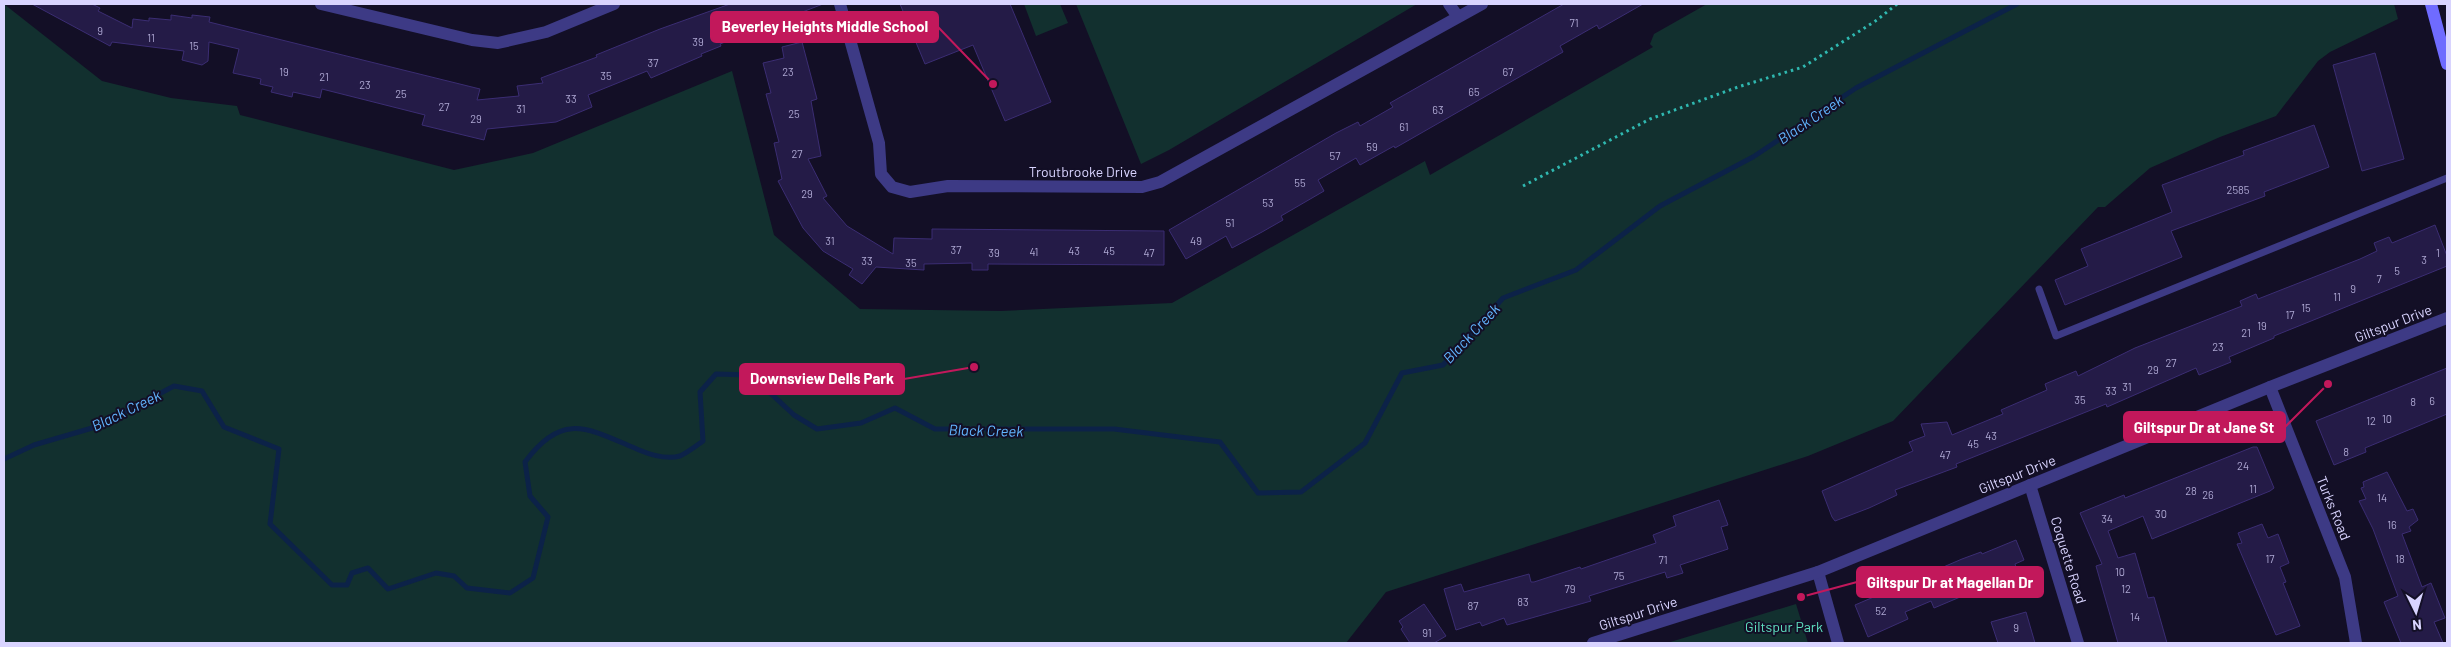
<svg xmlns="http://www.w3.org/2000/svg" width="2451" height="647" font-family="Barlow,sans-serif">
<rect width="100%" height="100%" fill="#130f26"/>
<path fill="#12302f" d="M4 4 102 81 171 98 237 106 240 115 454 170 533 153 732 71 774 235 860 309 1001 311 1172 303 1425 161 1430 175 1653 47 1650 44 1654 34 1707 4H2394L2398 19 2330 52 2318 61 2276 116 2220 137 2150 168 2105 207H2098L1893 421 1808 456 1386 592 1346 643H4Z
M1024 4H1060L1068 23 1036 36Z
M1076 4H1417L1169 150 1141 164Z
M1796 604 1808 643H1667Z"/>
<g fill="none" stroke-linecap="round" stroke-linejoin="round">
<path stroke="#0c2248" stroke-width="5" d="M4 459 34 445 99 426 174 386 202 391 224 427 279 449 270 524 332 585H347L352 573 368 568 388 589 436 573 454 576 467 588 510 593 533 578 548 517 530 496 525 462C563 410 589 429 639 450 651 455 666 460 680 456 687 453 696 446 703 441L700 392 716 374 751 375 794 415 817 429 861 423 895 408 935 429H1114L1220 442 1258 493 1301 492 1365 443 1402 373 1443 365 1503 298 1576 270 1660 206 1753 157 1856 88 2017 4"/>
</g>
<path fill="#241b47" stroke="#3b2d73" d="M32 4H92L100 8 98 11 132 28 133 19 149 21V18L171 20V15L192 18V15L210 17 209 22 480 89 477 100 519 96 517 86 543 83 541 78 597 57 596 55 660 29 730 4H823L720 44 721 46 701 54 702 56 651 78 647 71 588 95 592 107 556 122 487 129 484 140 422 125 425 115 322 89 320 98 293 92 292 97 271 92 273 87 260 84 261 79 233 73 239 49 209 42 208 61 202 65 182 60 184 51 112 42 110 46Z
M900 4H1010L1051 102 1005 121 973 45 925 64Z
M1564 4H1643L1599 29 1597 25 1560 46 1563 52 1395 148 1394 146 1360 165 1356 158 1318 180 1324 191 1281 216 1283 220 1262 232 1232 248 1226 236 1186 259 1169 230 1336 133 1358 122 1360 126 1393 107 1390 103Z
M802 42 817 99 811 101 821 156 808 159 827 196 823 198 847 226 893 254 894 238 932 239V229L1164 231V265L988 264V270H972V263L924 264V270L876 267 862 284 849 275 853 269 823 251 803 228 778 181 782 179 774 143 779 142 766 94 771 93 763 63 784 58 782 47Z
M2375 53 2404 159 2362 171 2333 65Z
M2314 125 2329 167 2264 192 2265 196 2171 231 2182 257 2065 305 2055 280 2088 266 2081 249 2172 212 2162 185 2244 155 2243 151Z
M2435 225 2447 256V266L2274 336V338L2229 357 2231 362 2199 375 2196 368 2107 407 2106 404 1956 464 1957 467 1895 490 1897 495 1869 508 1835 521 1832 517 1822 491 1913 451 1909 442 1925 436 1921 424 1947 422 1952 435 2003 414 2001 410 2047 390 2045 384 2076 371 2078 376 2135 348 2242 306 2240 301 2256 294 2258 299 2360 259 2377 251 2374 243 2389 237 2392 243Z
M2447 368V414L2365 448 2366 452 2334 465 2316 421Z
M2253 447H2257L2274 488 2270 491 2152 539 2143 516 2108 531 2118 558 2135 553 2148 598 2154 597 2167 643H2118L2096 566 2102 564 2080 513 2124 495 2125 498Z
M2387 472 2407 511 2413 509 2418 520 2409 527 2411 531 2402 534 2422 587 2431 583 2445 618 2434 622 2443 643H2401L2384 602 2398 596 2373 529 2359 501 2366 499 2361 488 2364 487 2363 482Z
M1719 500 1728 525 1721 527 1728 549 1680 565 1683 573 1667 578 1665 572 1589 596 1591 601 1507 625 1504 618 1482 626 1480 622 1456 630 1444 589 1461 584 1464 592 1529 574 1531 582H1534L1580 567 1581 569 1656 543 1653 535 1676 526 1673 516Z
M2262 524 2268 538 2278 534 2289 563 2280 567 2286 582 2283 583 2300 626 2276 635 2237 544 2242 543 2238 533Z
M2016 540 2024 560 2015 564 2016 567 2001 573 2003 579 1934 608 1931 601 1905 612 1908 619 1868 637 1855 605 1962 559 1981 552 1982 554Z
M1424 604 1446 636 1434 643H1410L1401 629 1403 627 1399 621Z
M2026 612 2035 643H1998L1991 622Z"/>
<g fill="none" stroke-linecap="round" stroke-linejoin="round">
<path stroke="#2fb8b0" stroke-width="3" stroke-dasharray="2.5 4" stroke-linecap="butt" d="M1523 186 1650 119 1738 87 1803 67 1877 20 1897 4"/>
<path stroke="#3d3a85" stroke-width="7" d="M2039 289 2056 336 2447 178"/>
<path stroke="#3d3a85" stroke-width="12" d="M321 4 472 40 498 43 546 32 614 4
M840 4 879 143 881 174 892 187 910 192 948 186 1142 187 1160 182 1482 4
M1449 4 1458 17
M2270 387 2345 577 2356 643
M2030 485 2078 643
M1818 572 1838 643"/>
<path stroke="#3d3a85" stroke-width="12" d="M1593 643 1818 572 2270 387 2447 318"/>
<path stroke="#6f6bff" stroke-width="12" d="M2431 4 2447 64"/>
</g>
<g text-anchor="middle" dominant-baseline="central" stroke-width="4" stroke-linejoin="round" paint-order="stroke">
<g font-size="11" fill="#aca6d1">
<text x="1574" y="22">71</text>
<text x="100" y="30">9</text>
<text x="151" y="37">11</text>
<text x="698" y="41">39</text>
<text x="194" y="45">15</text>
<text x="653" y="62">37</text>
<text x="284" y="71">19</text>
<text x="788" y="71">23</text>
<text x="1508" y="71">67</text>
<text x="606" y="75">35</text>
<text x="324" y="76">21</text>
<text x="365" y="84">23</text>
<text x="1474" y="91">65</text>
<text x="401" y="93">25</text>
<text x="571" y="98">33</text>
<text x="444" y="106">27</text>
<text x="521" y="108">31</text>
<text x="1438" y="109">63</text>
<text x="794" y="113">25</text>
<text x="476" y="118">29</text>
<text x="1404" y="126">61</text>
<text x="1372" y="146">59</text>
<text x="797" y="153">27</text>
<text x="1335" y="155">57</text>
<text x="1300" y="182">55</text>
<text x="2238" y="189">2585</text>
<text x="807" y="193">29</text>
<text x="1268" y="202">53</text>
<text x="1230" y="222">51</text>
<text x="830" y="240">31</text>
<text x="1196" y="240">49</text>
<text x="956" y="249">37</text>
<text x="1074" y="250">43</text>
<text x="1109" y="250">45</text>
<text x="1034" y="251">41</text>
<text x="994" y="252">39</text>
<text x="1149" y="252">47</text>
<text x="2438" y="252">1</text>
<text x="2424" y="259">3</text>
<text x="867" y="260">33</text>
<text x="911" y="262">35</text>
<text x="2397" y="270">5</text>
<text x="2379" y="278">7</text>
<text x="2353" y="288">9</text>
<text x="2337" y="296">11</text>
<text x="2306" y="307">15</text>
<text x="2290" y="314">17</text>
<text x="2262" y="325">19</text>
<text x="2246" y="332">21</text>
<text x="2218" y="346">23</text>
<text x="2171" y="362">27</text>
<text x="2153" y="369">29</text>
<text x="2127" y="386">31</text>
<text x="2111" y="390">33</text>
<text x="2080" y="399">35</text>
<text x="2432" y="400">6</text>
<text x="2413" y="401">8</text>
<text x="2387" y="418">10</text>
<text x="2371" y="420">12</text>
<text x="1991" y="435">43</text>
<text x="1973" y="443">45</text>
<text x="2346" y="451">8</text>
<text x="1945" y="454">47</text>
<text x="2243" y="465">24</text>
<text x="2253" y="488">11</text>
<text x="2191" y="490">28</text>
<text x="2208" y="494">26</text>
<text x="2382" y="497">14</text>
<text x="2161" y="513">30</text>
<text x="2107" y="518">34</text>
<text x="2392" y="524">16</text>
<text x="2270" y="558">17</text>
<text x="2400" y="558">18</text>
<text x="1663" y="559">71</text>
<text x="2120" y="571">10</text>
<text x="1619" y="575">75</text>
<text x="1570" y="588">79</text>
<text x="2126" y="588">12</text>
<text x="1523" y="601">83</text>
<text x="1473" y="605">87</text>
<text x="1881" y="610">52</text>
<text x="2135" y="616">14</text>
<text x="2016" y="627">9</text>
<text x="1427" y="632">91</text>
</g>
<g font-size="14" fill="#d9d4ff" stroke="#130f26">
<text x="1083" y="171">Troutbrooke Drive</text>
<text transform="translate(2393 323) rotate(-21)">Giltspur Drive</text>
<text transform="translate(2017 474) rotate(-22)">Giltspur Drive</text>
<text transform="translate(2334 508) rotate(68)">Turks Road</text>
<text transform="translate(2069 560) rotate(73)">Coquette Road</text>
<text transform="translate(1638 613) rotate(-18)">Giltspur Drive</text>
</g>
<g font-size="14" fill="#5fe0c0" stroke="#130f26">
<text x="1784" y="626">Giltspur Park</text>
</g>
<g font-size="15" font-style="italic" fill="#62b6ff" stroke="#130f26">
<text transform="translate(1810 119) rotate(-34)">Black Creek</text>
<text transform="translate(1471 333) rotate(-47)">Black Creek</text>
<text transform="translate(126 410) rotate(-26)">Black Creek</text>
<text transform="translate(986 430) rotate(1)">Black Creek</text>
</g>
</g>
<path fill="none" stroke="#c2185b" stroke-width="2" d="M993 84L938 27M974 367L904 379M2328 384L2285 427M1801 597L1857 582"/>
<g fill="#c2185b" stroke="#130f26" stroke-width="2">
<circle cx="993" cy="84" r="5"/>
<circle cx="974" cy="367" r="5"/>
<circle cx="2328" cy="384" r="5"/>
<circle cx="1801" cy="597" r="5"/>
</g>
<g fill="#c2185b" stroke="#c2185b" stroke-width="2">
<rect x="711" y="12" width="227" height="30" rx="5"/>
<rect x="740" y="364" width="164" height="30" rx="5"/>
<rect x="2124" y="412" width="161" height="30" rx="5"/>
<rect x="1857" y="567" width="186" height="30" rx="5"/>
</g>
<g font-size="15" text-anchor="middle" font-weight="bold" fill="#fff">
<text x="825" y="32">Beverley Heights Middle School</text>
<text x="822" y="384">Downsview Dells Park</text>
<text x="2204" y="433">Giltspur Dr at Jane St</text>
<text x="1950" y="588">Giltspur Dr at Magellan Dr</text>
</g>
<rect width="2451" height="647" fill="none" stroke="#d9d4ff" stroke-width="10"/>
<g transform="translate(2416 612) rotate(175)" stroke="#130f26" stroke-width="4" paint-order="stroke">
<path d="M0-4L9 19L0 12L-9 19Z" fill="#d9d4ff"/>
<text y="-8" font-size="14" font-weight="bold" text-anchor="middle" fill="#d9d4ff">N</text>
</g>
</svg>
